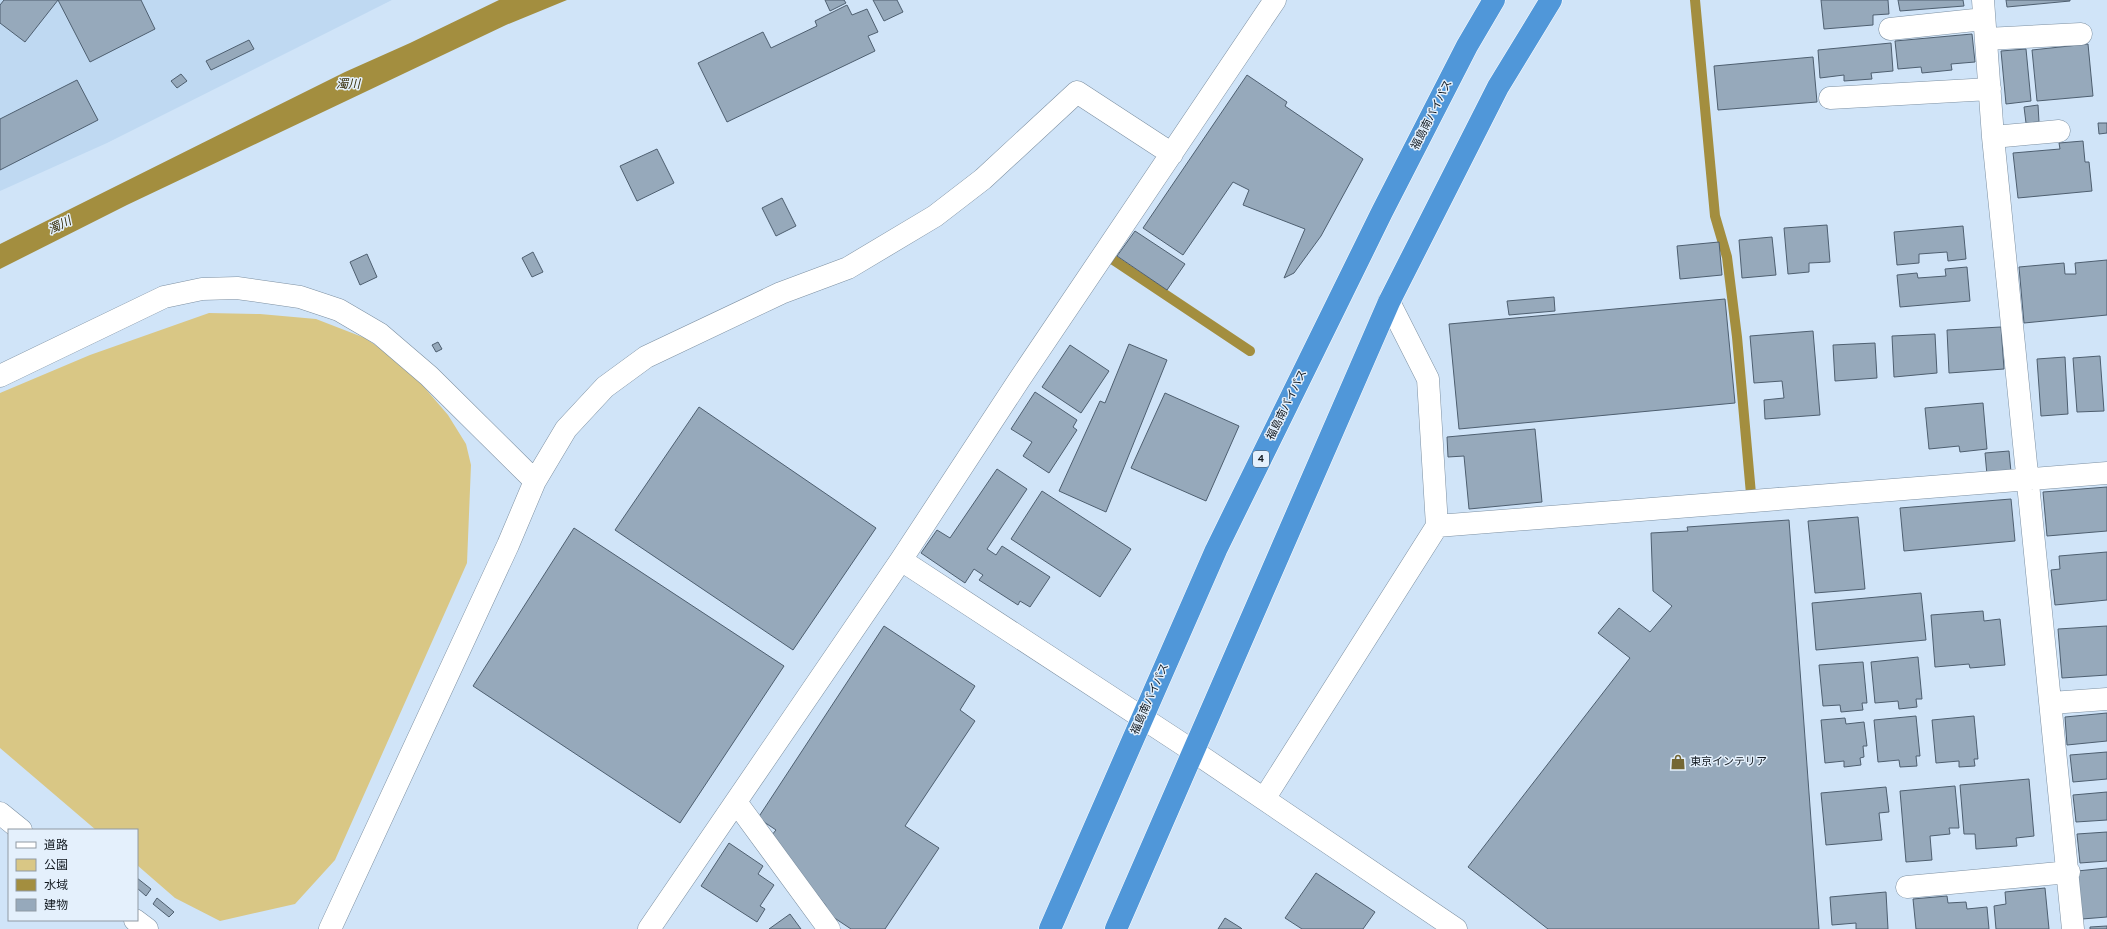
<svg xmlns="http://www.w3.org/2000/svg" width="2107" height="929" font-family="Overpass,'Noto Sans JP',sans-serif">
<rect width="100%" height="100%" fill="#d0e4f8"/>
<path fill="#bfd9f2" d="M0 0H392L107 143 0 191Z"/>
<path fill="#d9c785" d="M209 313 260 314 316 319 365 338 406 366 448 415 466 444 471 465 467 563 335 860 295 904 220 921 175 898 137 865V830H96L0 748V393L90 355Z"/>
<path fill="#a38e3f" d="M499 0H567L506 25 127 205 0 269V244L345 72 410 43Z"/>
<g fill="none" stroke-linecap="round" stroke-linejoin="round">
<path stroke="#a38e3f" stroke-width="10" d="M1695 0 1715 216 1727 257 1737 337 1751 494
M1109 257 1250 351"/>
</g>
<path fill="#96a9bb" stroke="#4e5f70" d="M4 0H58L25 42 0 23V5Z
M58 0H141L155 29 90 62Z
M825 0H844L846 3 830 11Z
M873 0H897L903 12 884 21Z
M1821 0H1888L1889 14 1873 15V25L1824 29Z
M1898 0H1963L1964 6 1900 11Z
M2006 0H2070V1L2007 7Z
M847 5 852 15 867 9 878 32 868 36 875 51 727 122 698 63 763 32 771 48 817 26 815 21Z
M1972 34 1975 62 1951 64 1952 70 1922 73 1921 67 1898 69 1895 41Z
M249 40 254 49 211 70 206 61Z
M1891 43 1893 71 1871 73 1872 79 1844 81V75L1820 78 1818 50Z
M2088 44 2093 96 2037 101 2032 50Z
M2026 49 2031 101 2006 104 2001 51Z
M1813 57 1817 102 1718 110 1714 66Z
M181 74 187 81 177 88 171 81Z
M1247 75 1287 102 1285 106 1363 159 1321 236 1294 273 1284 278 1305 229 1243 205 1249 190 1233 182 1183 255 1143 228Z
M77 80 98 120 0 170V119Z
M2038 105 2039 122 2026 123 2024 107Z
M2098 123H2107V133L2099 134Z
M2083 141 2085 162H2089L2092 191 2018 198 2013 153 2060 149 2059 143Z
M657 149 674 183 637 201 620 166Z
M782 198 796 226 776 236 762 208Z
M1827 225 1830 262 1809 263V272L1788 274 1784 228Z
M1963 226 1966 259 1948 261 1947 252 1919 254V263L1897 265 1894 232Z
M1135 231 1185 264 1167 290 1117 256Z
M1772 237 1776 275 1742 278 1739 240Z
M1719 242 1722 275 1680 279 1677 246Z
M533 252 543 272 532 277 522 258Z
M367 254 377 277 360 285 350 262Z
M2107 260V315L2024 323 2019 267 2064 263 2065 274H2076L2075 263Z
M1967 267 1970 301 1900 307 1897 275 1917 273 1918 278 1946 276 1945 269Z
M1554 297 1555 311 1509 315 1507 301Z
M1725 299 1735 403 1459 429 1449 324Z
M2001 327 2004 369 1949 373 1947 330Z
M1813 331 1820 415 1765 419 1764 400 1784 398 1782 381 1754 383 1750 336Z
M1935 334 1937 373 1894 377 1892 336Z
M438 342 442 349 436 352 432 345Z
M1875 343 1877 378 1835 381 1833 345Z
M1129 344 1167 360 1106 512 1059 491 1100 401 1105 403Z
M1070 345 1109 371 1081 413 1042 387Z
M2100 356 2104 411 2077 412 2073 358Z
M2065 357 2068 414 2041 416 2037 359Z
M1035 392 1077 420 1073 427 1077 430 1049 473 1023 456 1032 442 1011 429Z
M1165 393 1239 426 1206 501 1131 468Z
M1983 403 1987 449 1960 452 1959 446 1929 449 1925 408Z
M699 407 876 528 793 650 615 530Z
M1535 429 1542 502 1469 509 1464 456 1448 457 1447 437Z
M2009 451 2011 472 1987 475 1985 453Z
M997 469 1027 489 987 549 996 555 1002 546 1050 577 1030 607 1020 601 1018 605 979 580 983 575 974 569 965 583 921 553 937 530 950 538Z
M2107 487V531L2047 536 2043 492Z
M1042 491 1131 549 1100 597 1011 539Z
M2011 499 2015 541 1904 551 1900 508Z
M1858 517 1865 589 1815 593 1808 521Z
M1789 520 1819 929H1548L1468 867 1630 658 1598 633 1619 608 1650 632 1672 606 1653 591 1651 533 1688 531 1687 527Z
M574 528 784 666 680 823 473 686Z
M2107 552V600L2055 605 2051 570 2060 569 2059 556Z
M1921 593 1926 640 1816 650 1812 603Z
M1983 611 1984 621 2000 619 2005 665 1970 668 1969 664 1935 667 1931 615Z
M884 626 975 686 960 710 975 721 905 826 939 848 885 929H851L824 911 826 906 771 836 776 830 758 818Z
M2107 626V675L2062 678 2058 629Z
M1918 657 1922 699H1916L1917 707 1899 709 1898 701 1875 703 1871 662Z
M1863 662 1867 703H1862L1863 710 1841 712 1840 705 1823 706 1819 665Z
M2107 713V741L2067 745 2065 717Z
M1916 716 1920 756H1916L1917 766 1900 767 1899 760 1878 762 1874 720Z
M1974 716 1978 759H1974L1975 766 1959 767V761L1936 763 1932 720Z
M1845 718 1846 724 1864 722 1867 746H1863L1864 757 1860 758 1861 765 1844 767V761L1825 763 1821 720Z
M2107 752V779L2073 782 2070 755Z
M2029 779 2034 836 2016 838 2017 846 1976 849 1975 834H1964L1960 785Z
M1955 786 1959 828H1949L1950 834 1930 836 1932 860 1906 862 1900 791Z
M1886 787 1889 812 1879 813 1882 840 1826 845 1821 793Z
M2107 792V820L2076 822 2073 795Z
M2107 832V861L2080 863 2077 834Z
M729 843 763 866 758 874 774 885 760 906 765 909 757 922 701 886Z
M2107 868V917L2082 919 2077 871Z
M1316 873 1375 912 1363 929H1302L1285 918Z
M137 878 151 889 146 896 137 888Z
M2045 888 2049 929H1996L1994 906 2006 904 2005 892Z
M1886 892 1888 929H1856V923L1832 925 1830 897Z
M1947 896 1948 903 1966 902 1967 909 1987 907 1989 929H1916L1913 899Z
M157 898 174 912 169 917 153 904Z
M790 914 801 929H769Z
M1225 918 1241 928 1242 929H1218Z
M2107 926V929H2090V927Z"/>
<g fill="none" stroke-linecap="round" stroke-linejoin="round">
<g stroke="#7d90a2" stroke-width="23">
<path id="minor" d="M1983 0 1993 137 2073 929
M1890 29 1984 19
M1986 39 2081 34
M1830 98 1990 89
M1993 137 2059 131
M1389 302 1428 379 1437 526 2107 473
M0 376 164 297 202 289 237 288 300 297 339 310 380 334 429 376 535 481
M901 560 1193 751 1456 929
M2051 703 2107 699
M1264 799 1437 526
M736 802 829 929
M0 813 21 830
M1907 887 2069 872
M135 920 147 929
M330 929 508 545 535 481 566 429 605 387 646 357 781 293 848 268 935 216 983 179 1077 92 1172 154
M649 929 901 560 1019 380 1275 0"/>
</g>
<g stroke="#fff" stroke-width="23">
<path id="highway" d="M1050 929 1216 550 1382 212 1467 46 1494 0
M1116 929 1389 302 1498 87 1551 0"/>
</g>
<use href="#minor" stroke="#fff" stroke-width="22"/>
<use href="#highway" stroke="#5097d9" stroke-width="22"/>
</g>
<defs>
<g id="shop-bare" transform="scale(1.2)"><path d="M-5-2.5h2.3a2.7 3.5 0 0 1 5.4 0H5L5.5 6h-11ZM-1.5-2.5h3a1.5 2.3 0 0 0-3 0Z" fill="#746734" stroke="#e4f0fc" stroke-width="2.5" paint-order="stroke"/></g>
</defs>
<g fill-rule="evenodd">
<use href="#shop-bare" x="1678" y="762"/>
</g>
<g text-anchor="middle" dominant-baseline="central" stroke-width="3" stroke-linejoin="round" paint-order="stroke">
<rect fill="#e4f0fc" stroke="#505961" stroke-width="1" x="1253" y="451" width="16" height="16" rx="3"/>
<g font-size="10" font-weight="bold" fill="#11181f">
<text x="1261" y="459">4</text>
</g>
<g font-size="11" fill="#11181f" stroke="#e4f0fc">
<text transform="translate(1432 115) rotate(-63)">福島南バイパス</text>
<text transform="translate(1287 405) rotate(-64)">福島南バイパス</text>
<text transform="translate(1150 699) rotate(-66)">福島南バイパス</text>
</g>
<g font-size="11" fill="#11181f" stroke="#e4f0fc" text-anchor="start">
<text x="1690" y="762">東京インテリア</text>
</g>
<g font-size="12" font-style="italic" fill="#382f0b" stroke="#e4f0fc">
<text x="348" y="85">濁川</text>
<text transform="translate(60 226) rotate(-26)">濁川</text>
</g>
</g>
<rect x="8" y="829" width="130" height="92" fill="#e4f0fc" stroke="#909aa4"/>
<rect x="16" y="842" width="20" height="6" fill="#ffffff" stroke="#909aa4"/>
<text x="44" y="849" font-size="12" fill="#11181f">道路</text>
<rect x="16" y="859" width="20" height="12" fill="#d9c785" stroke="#909aa4"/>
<text x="44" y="869" font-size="12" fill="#11181f">公園</text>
<rect x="16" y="879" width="20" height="12" fill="#a38e3f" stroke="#909aa4"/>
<text x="44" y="889" font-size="12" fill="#11181f">水域</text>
<rect x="16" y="899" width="20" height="12" fill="#96a9bb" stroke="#909aa4"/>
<text x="44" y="909" font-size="12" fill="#11181f">建物</text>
</svg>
